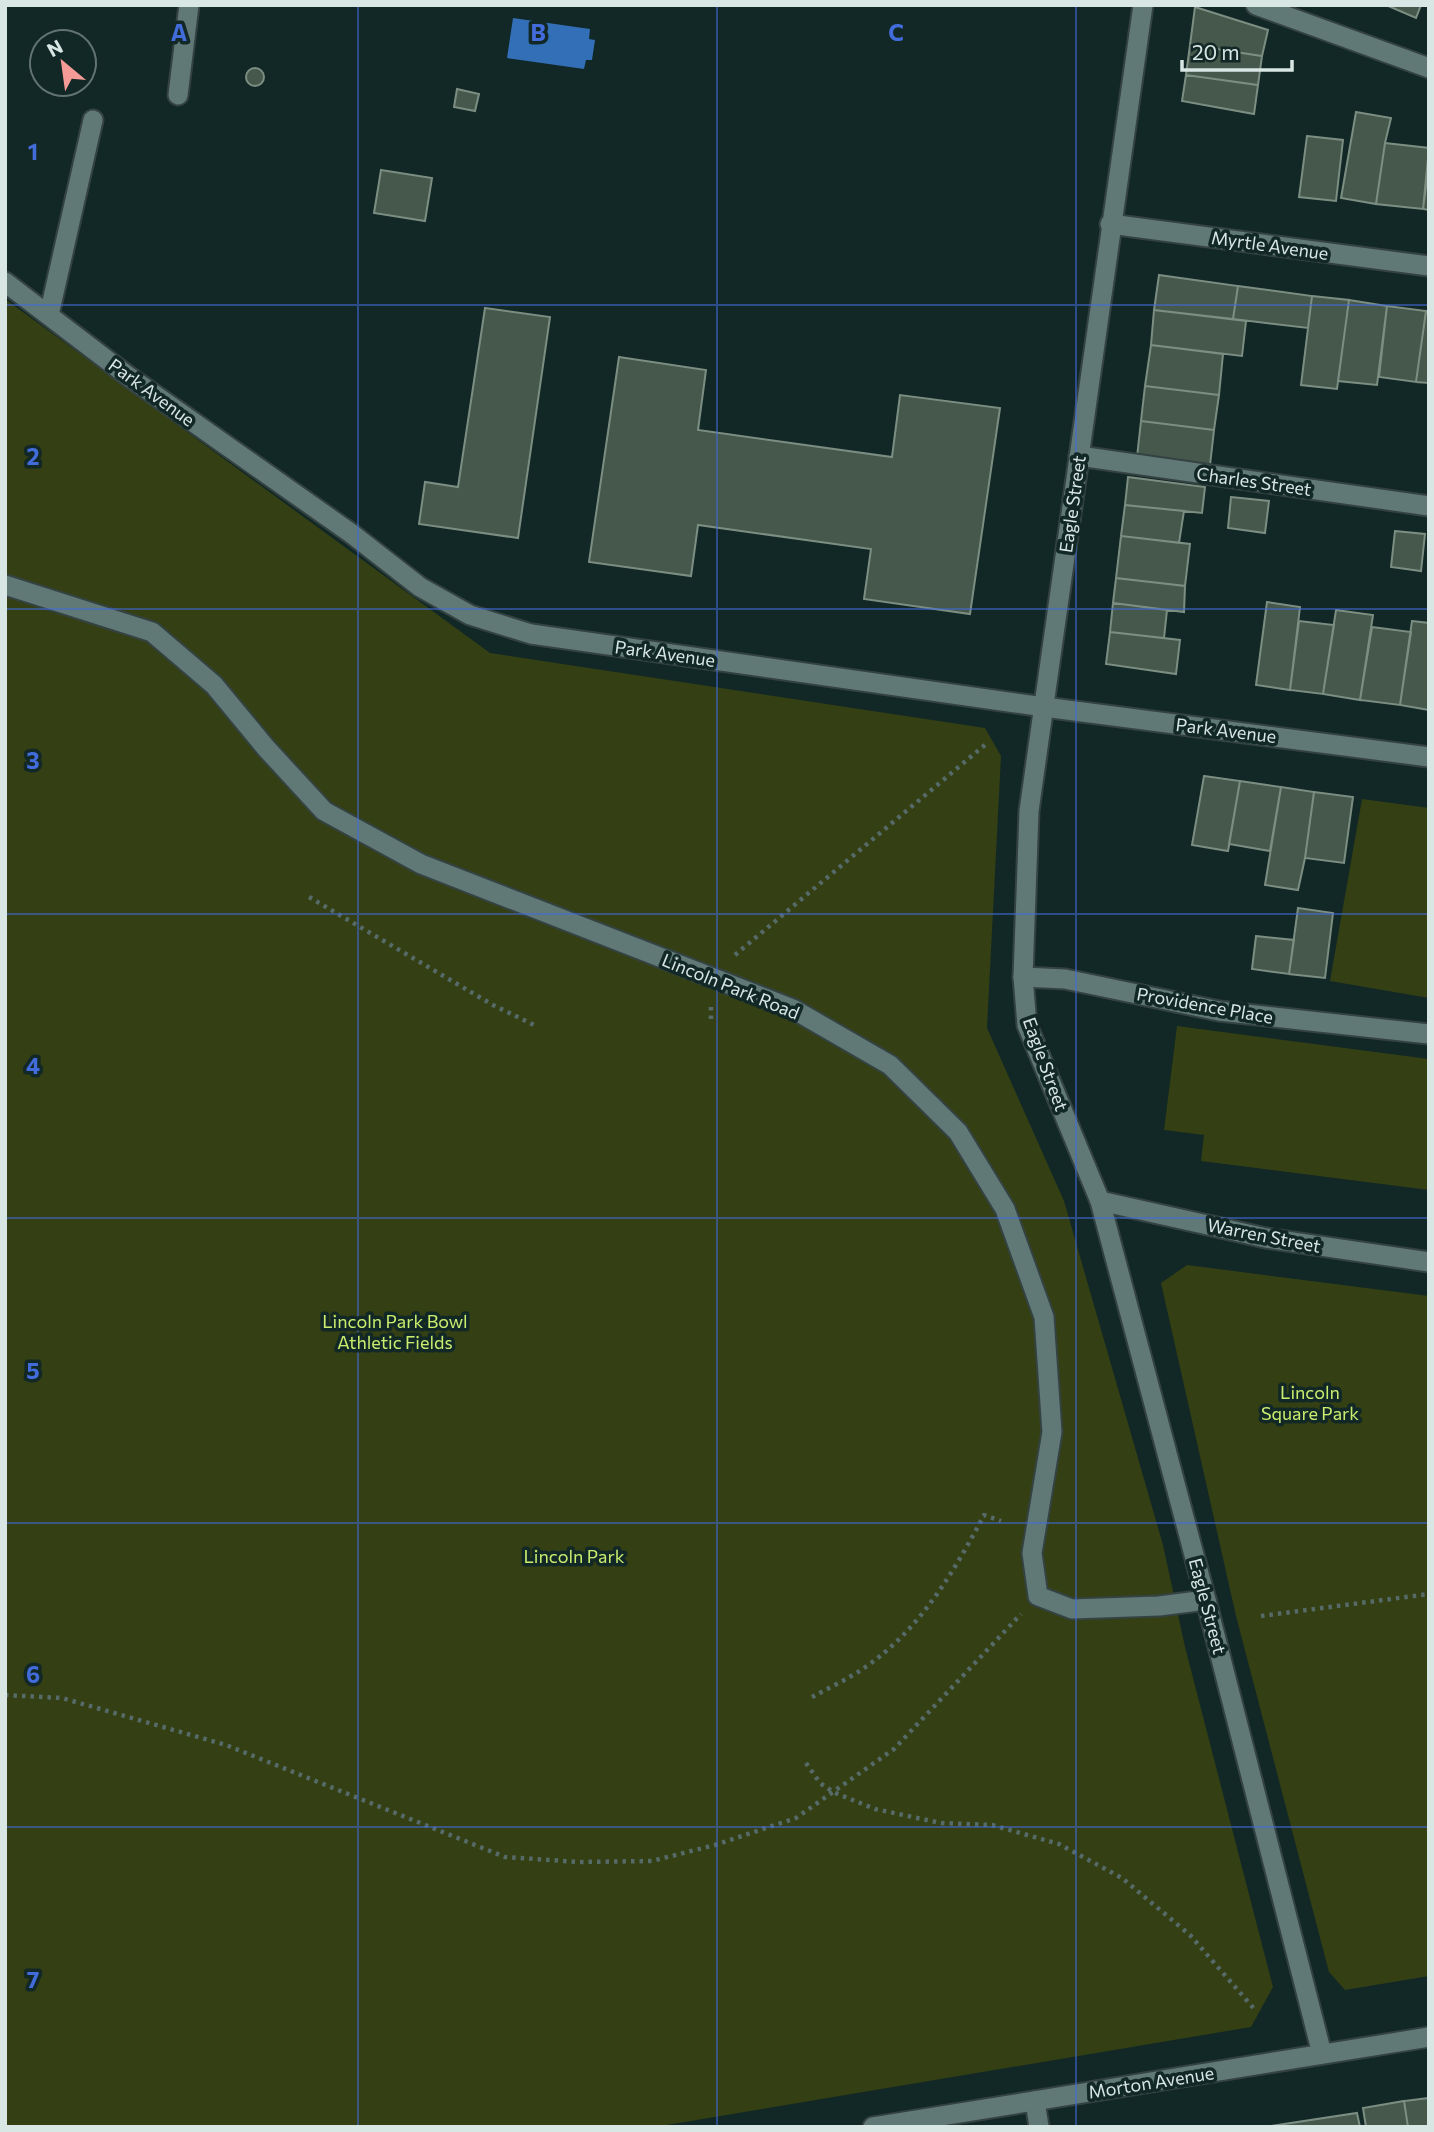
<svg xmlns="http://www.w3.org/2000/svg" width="1434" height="2132" font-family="Commissioner,sans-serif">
<rect width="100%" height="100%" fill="#122826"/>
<path fill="#343f14" d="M5 299 490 653 985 728 1001 756 987 1028 1064 1201 1163 1545 1185 1647 1273 1987 1251 2027 655 2127H5Z
M1362 799 1429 808V998L1330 981Z
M1177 1026 1429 1059V1190L1201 1161 1204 1135 1164 1130Z
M1187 1265 1429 1296V1976L1345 1990 1329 1972 1236 1616 1161 1283Z"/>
<path fill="#326fb6" d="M513 18 590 29 589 39 595 40 592 60H586L584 69 507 58Z"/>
<path fill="#46574c" stroke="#7c8e82" stroke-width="2" d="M1386 5H1421L1416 18Z
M1195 7 1268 30 1262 56 1190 45Z
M1190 45 1262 56 1258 85 1186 75Z
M246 77a9 9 0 1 1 18 0a9 9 0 1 1-18 0Z
M1186 75 1258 85 1254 114 1182 101Z
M457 89 479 94 475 111 454 107Z
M1356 112 1391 118 1385 143 1376 204 1341 198Z
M1307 136 1343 140 1336 201 1299 197Z
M1385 143 1429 148 1423 209 1376 204Z
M1429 164V210L1423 209Z
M381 170 432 178 425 221 374 213Z
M1159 275 1238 286 1233 319 1154 310Z
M1238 286 1312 296 1308 328 1233 319Z
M1312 296 1349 300 1337 389 1301 385Z
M1349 300 1387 306 1377 385 1338 381Z
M1387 306 1426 311 1416 382 1379 377Z
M485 308 550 317 518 538 419 524 425 482 458 487Z
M1154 310 1246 321 1242 356 1151 345Z
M1426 311 1429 312V383L1416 382Z
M1151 345 1223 354 1219 395 1145 386Z
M619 357 706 370 698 430 892 457 900 395 1000 408 970 614 864 599 871 549 698 525 691 576 589 562Z
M1145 386 1219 395 1214 430 1141 421Z
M1141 421 1214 430 1210 465 1137 457Z
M1128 477 1205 487 1202 513 1125 505Z
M1231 497 1269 501 1265 533 1228 528Z
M1125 505 1184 511 1179 543 1121 536Z
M1395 531 1425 534 1421 571 1391 567Z
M1121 536 1190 544 1185 586 1116 578Z
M1116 578 1185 586 1184 612 1113 603Z
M1267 602 1300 607 1290 690 1256 685Z
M1113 603 1167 610 1164 638 1110 632Z
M1336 610 1373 615 1360 700 1323 694Z
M1299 621 1334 625 1323 694 1290 690Z
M1412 621 1429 623V710L1400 705Z
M1372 627 1411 632 1400 705 1360 700Z
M1110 632 1180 640 1176 674 1106 664Z
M1204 776 1240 781 1228 851 1192 845Z
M1240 781 1281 787 1270 851 1229 844Z
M1281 787 1314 792 1305 858 1298 890 1265 885Z
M1314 792 1353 797 1344 863 1305 858Z
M1298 908 1333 913 1325 978 1289 974Z
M1256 936 1294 940 1289 974 1252 969Z
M1429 2098V2127H1408L1404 2101Z
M1404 2101 1408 2127H1366L1363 2108Z
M1357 2113 1360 2127 1271 2126Z"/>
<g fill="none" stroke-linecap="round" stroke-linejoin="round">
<g stroke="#344342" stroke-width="23">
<path id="service" d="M178 95 189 5
M49 315 93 120
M1079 456 1429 506
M5 585 152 632 214 685 266 748 324 811 421 864 793 1009 890 1065 958 1132 1005 1209 1044 1317 1052 1432 1032 1553 1038 1596 1072 1609 1159 1606 1206 1600"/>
</g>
<g stroke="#344342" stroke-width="23">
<path id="minor" d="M1256 5 1429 68
M1110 224 1429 266
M5 282 128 376 352 534 420 587 470 615 531 634 1044 707 1429 757
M1023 977 1065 979 1219 1011 1429 1034
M1100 1201 1266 1238 1429 1262
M1035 2101 1039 2127"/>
</g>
<g stroke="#344342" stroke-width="23">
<path id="tertiary" d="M1143 5 1029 811 1023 977 1027 1025 1100 1201 1206 1600 1322 2054
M873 2127 1429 2037"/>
</g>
<path stroke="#566a68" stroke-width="4.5" stroke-dasharray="3.5 5" stroke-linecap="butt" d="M309 897 493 1005 536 1026
M735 955 986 744
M711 1007V1022
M1261 1616 1429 1594
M5 1695 62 1698 226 1745 505 1857 579 1862 652 1861 715 1845 796 1818 894 1749 1021 1614
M812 1697C829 1688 848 1679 864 1668 919 1631 954 1572 984 1515L1001 1521
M806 1763 820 1783 833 1792 875 1809 941 1823 992 1825 1059 1844 1122 1878 1190 1935 1256 2011"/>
<use href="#service" stroke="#617976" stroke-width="19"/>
<use href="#minor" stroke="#617976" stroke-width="19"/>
<use href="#tertiary" stroke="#617976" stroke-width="19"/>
</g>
<path fill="none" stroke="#426cda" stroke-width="2" stroke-opacity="0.55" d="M358 5V2127M717 5V2127M1076 5V2127M5 305H1429M5 609H1429M5 914H1429M5 1218H1429M5 1523H1429M5 1827H1429"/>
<g text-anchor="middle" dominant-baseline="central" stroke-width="7" stroke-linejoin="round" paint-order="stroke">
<g font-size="18" fill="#d8e6e4" stroke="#122826">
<text transform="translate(1270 245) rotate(8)">Myrtle Avenue</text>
<text transform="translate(152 392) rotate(36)">Park Avenue</text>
<text transform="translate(1254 481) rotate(8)">Charles Street</text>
<text transform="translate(1072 504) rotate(-82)">Eagle Street</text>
<text transform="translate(665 653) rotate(8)">Park Avenue</text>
<text transform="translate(1226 730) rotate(7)">Park Avenue</text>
<text transform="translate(731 986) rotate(22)">Lincoln Park Road</text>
<text transform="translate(1205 1005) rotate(10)">Providence Place</text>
<text transform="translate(1046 1064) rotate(70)">Eagle Street</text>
<text transform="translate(1264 1235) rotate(11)">Warren Street</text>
<text transform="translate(1208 1606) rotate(75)">Eagle Street</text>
<text transform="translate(1151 2082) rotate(-9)">Morton Avenue</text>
</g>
<g font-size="18" fill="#cbed6e" stroke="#122826">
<text x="395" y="1321">Lincoln Park Bowl<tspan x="395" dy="21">Athletic Fields</tspan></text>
<text x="1310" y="1392">Lincoln<tspan x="1310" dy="21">Square Park</tspan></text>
<text x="574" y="1556">Lincoln Park</text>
</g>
</g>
<g font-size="23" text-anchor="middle" font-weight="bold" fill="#426cda" stroke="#122826" stroke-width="7" stroke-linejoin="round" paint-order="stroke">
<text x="179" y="41">A</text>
<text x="538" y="41">B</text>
<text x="896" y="41">C</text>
<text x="33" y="160">1</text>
<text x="33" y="465">2</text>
<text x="33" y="769">3</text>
<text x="33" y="1074">4</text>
<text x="33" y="1379">5</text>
<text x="33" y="1683">6</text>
<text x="33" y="1988">7</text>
</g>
<rect width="1434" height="2132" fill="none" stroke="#d8e6e4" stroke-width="14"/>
<g transform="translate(63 63) rotate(331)"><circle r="33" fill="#122826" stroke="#617472" stroke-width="2"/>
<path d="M0-5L12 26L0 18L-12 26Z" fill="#f59b97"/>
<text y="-10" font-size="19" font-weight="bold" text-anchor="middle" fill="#d8e6e4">N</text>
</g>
<path d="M1182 60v10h110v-10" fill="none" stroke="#d8e6e4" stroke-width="3.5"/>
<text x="1192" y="60" font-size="21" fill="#d8e6e4" stroke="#122826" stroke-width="5" paint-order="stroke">20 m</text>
</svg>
